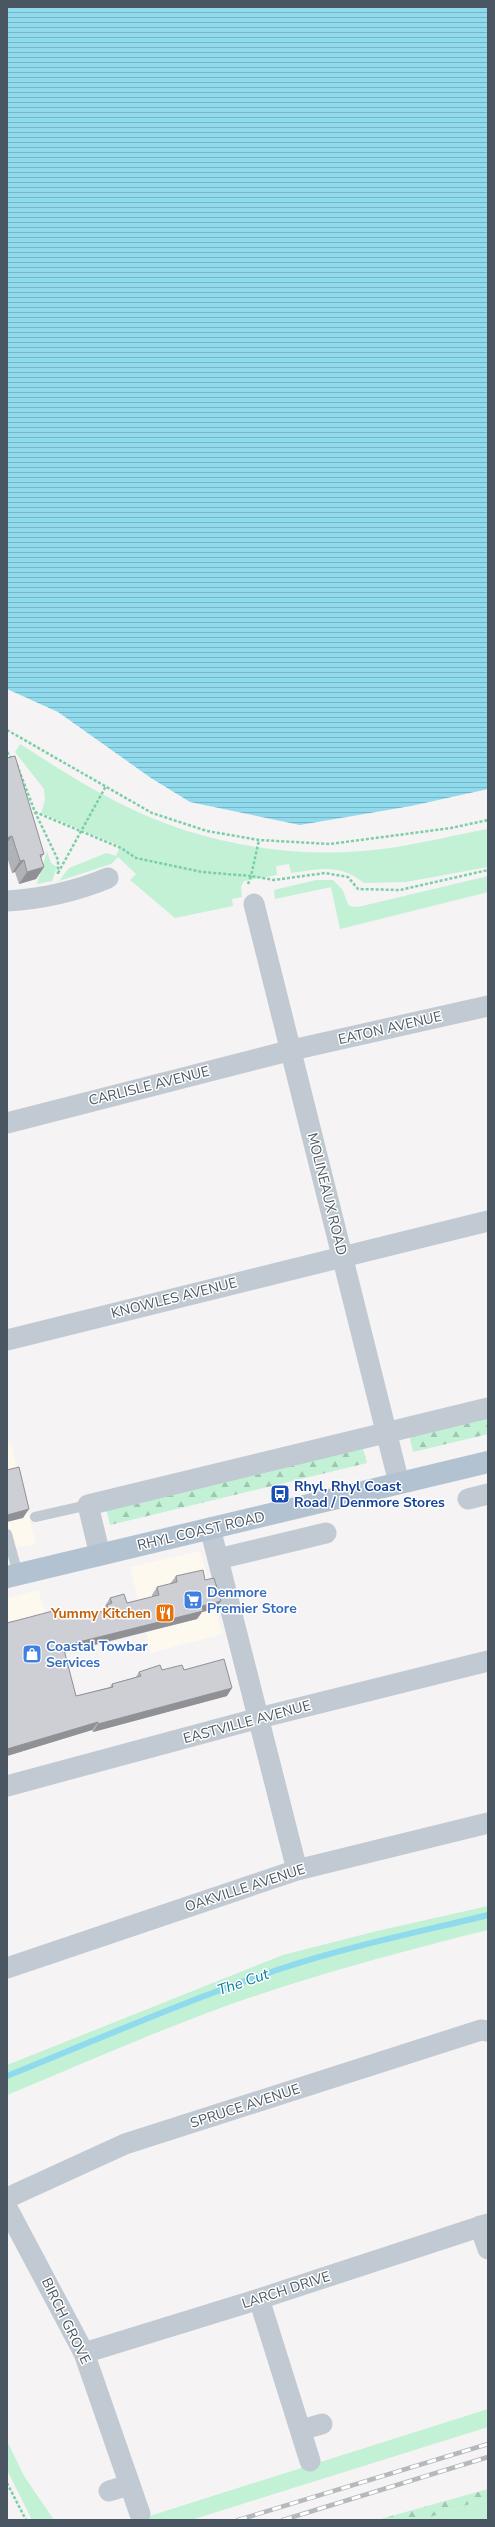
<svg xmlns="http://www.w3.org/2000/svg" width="495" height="2527" font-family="'Nunito Sans',sans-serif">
<defs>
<pattern id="forest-firs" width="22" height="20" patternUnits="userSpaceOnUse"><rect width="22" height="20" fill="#c3f1d5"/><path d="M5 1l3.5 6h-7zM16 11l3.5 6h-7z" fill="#a0c6b0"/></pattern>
<pattern id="water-rules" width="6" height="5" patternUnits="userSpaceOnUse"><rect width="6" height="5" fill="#90daee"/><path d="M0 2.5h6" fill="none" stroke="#78b4c4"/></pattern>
</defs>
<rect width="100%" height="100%" fill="#f5f3f3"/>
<path fill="#fdf9ef" d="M11 1444 36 1544 7 1550V1445Z
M200 1551 222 1634 151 1653 130 1567Z
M38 1590 48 1619 7 1693V1598Z"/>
<path fill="#c3f1d5" d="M20 744C53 765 85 786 119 803 201 845 298 861 390 848 423 843 455 835 488 829V867L406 882 364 883C339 863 320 869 291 873L289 864 276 866 277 875 244 881 241 887 242 897 232 899 233 906 175 918 130 880 136 874 118 857 111 864 59 881 69 868 106 853 116 856 120 846 41 813 45 800 44 789 15 752Z
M47 851 51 863 57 867 52 881 37 884Z
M488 876V892L340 929 331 887 275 899 274 890 316 880H333L342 889 349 906 358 907Z
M488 1906V1930C387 1955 286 1982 189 2020 128 2043 68 2070 7 2095V2065L283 1955 377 1931Z
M488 2409V2427L191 2520H137Z
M7 2441 24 2476 54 2520H32L7 2470Z
M488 2498V2520H421Z"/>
<path fill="url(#forest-firs)" d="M488 1415V1434L413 1452 409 1434Z
M362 1445 367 1463 110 1525 106 1508Z
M488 2489V2498L421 2520H377Z"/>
<path fill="url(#water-rules)" d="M7 7H488V789L411 806 300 825 190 802 151 778 58 712 7 689Z"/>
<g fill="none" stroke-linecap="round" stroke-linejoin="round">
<path stroke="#90daee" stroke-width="6" d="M7 2076C99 2039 189 1999 283 1968 350 1946 419 1932 488 1915"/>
<path stroke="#7ad0a6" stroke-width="2.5" stroke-dasharray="3 2" stroke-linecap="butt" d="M7 730 152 813 207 831 259 840 330 844 451 828 488 820
M7 752 13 760
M17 765 35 812 58 860V874
M35 812 121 848 136 858 202 872 251 876 259 840
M58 873 106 786
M248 884 251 876 274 880 325 873 348 877 358 889 400 890 488 870
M7 2483 26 2520"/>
<path stroke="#c1cad2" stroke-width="10" d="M35 1517 88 1505
M7 1534 18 1574"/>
<path stroke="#c1cad2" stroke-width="21" d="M7 901C43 899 74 892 108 878
M254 904 399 1483
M7 1123 292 1050 488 1006
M7 1340 488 1221
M468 1499 488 1494
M210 1528 297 1870
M100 1555 88 1505 488 1408
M218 1559 326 1533
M7 1786 259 1718 488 1661
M7 1968 297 1870 488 1823
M7 2198 125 2144 481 2030 488 2031
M7 2208 84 2353 140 2514
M480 2226 488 2249
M259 2299 310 2461
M84 2353 259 2299 488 2224
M301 2430 322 2424
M109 2491 129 2485"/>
<path stroke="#b3c2d1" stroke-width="22" d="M7 1577 488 1462"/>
<g stroke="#b5b8bd" stroke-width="4.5">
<path id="rail" d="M238 2520 488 2444
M283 2520 488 2457"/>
</g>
<use href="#rail" stroke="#fff" stroke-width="3" stroke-dasharray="9" stroke-linecap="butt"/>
</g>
<path fill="#b0b2b7" d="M7 758 44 854 41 858 44 867 36 879 19 884 15 872 12 873 7 857Z
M176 1576 205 1580 221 1601 215 1609 202 1612 197 1619 64 1653 76 1696 110 1687 112 1684 136 1677 139 1672 184 1670 227 1696 93 1732 92 1730 7 1756V1623L55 1617H78L102 1611 105 1607V1606L110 1598 127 1603 152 1597V1595L157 1587 170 1584Z"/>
<path fill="#909195" d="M12 836 7 843V838Z
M24 860 15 872 12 873 20 861Z
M44 867 36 879 19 884 27 872Z
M29 1509 23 1518 7 1522V1515Z
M221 1601 215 1609 202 1612 197 1619 57 1654 63 1646 202 1606Z
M232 1688 227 1696 93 1732 98 1724Z
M98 1722 92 1730 7 1756V1749Z"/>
<path fill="#cdcfd5" stroke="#909195" d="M15 756 44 854 40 855 44 867 27 872 24 860 20 861 12 836 7 838V758Z
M19 1467 29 1509 7 1515V1470Z
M203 1570 205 1580 214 1578 221 1601 202 1606 203 1611 63 1646 76 1696 113 1687 112 1684 141 1676 139 1672 160 1665 162 1670 182 1665 184 1670 224 1659 232 1688 98 1724V1722L7 1749V1623L53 1611 55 1617 77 1611 78 1617 108 1610 107 1605 112 1603 110 1598 124 1594 127 1603 159 1595 157 1587 177 1582 176 1576Z"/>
<defs>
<g id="bus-square" transform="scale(1)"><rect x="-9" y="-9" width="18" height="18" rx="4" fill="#1a4fb4" stroke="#fff"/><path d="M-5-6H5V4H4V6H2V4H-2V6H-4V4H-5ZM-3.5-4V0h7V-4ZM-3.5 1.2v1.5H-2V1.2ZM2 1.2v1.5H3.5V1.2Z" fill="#fff"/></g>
<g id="supermarket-square" transform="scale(1)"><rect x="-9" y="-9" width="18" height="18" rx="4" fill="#3f7fe0" stroke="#fff"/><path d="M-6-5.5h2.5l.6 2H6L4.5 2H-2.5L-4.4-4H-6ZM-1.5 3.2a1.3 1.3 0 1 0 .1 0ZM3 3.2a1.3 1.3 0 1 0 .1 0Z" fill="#fff"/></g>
<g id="restaurant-square" transform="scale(1)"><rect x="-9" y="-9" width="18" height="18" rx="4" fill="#e8710a" stroke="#fff"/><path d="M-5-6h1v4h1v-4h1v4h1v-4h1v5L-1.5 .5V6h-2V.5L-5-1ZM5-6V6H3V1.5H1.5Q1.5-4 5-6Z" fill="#fff"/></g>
<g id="shop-square" transform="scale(1)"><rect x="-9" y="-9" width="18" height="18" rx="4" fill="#3f7fe0" stroke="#fff"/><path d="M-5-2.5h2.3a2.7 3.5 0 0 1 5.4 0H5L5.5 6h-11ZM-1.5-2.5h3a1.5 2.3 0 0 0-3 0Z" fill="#fff"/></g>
</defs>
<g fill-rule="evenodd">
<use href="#bus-square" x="280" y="1494"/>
<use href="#supermarket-square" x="193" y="1600"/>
<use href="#restaurant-square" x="165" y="1613"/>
<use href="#shop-square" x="32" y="1654"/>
</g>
<g text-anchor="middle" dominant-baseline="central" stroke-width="3" stroke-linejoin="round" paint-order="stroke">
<g font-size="14" fill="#4a5661" stroke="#fff">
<text transform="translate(390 1028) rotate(-13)">EATON AVENUE</text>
<text transform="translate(149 1086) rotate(-14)">CARLISLE AVENUE</text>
<text transform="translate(327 1194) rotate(76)">MOLINEAUX ROAD</text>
<text transform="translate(174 1298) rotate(-14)">KNOWLES AVENUE</text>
<text transform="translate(201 1531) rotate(-13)">RHYL COAST ROAD</text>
<text transform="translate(247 1722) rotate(-15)">EASTVILLE AVENUE</text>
<text transform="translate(245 1888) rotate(-18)">OAKVILLE AVENUE</text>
<text transform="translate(245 2106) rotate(-18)">SPRUCE AVENUE</text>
<text transform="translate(286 2290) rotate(-18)">LARCH DRIVE</text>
<text transform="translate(66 2321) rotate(64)">BIRCH GROVE</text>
</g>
<g font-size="14" font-weight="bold" fill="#164399" stroke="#fff" text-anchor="start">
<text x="294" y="1486">Rhyl, Rhyl Coast<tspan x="294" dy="16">Road / Denmore Stores</tspan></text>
</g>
<g font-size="14" font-weight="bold" fill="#366cbe" stroke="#fff" text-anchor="start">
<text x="207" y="1592">Denmore<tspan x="207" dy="16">Premier Store</tspan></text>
<text x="46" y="1646">Coastal Towbar<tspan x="46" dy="16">Services</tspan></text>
</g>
<g font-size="14" font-weight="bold" fill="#c56008" stroke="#fff" text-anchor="end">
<text x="151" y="1613">Yummy Kitchen</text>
</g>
<g font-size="15" font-style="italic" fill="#0c7c9b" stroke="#fff">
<text transform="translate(243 1982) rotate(-19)">The Cut</text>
</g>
</g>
<rect width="495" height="2527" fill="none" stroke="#4a5661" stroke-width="16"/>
</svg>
